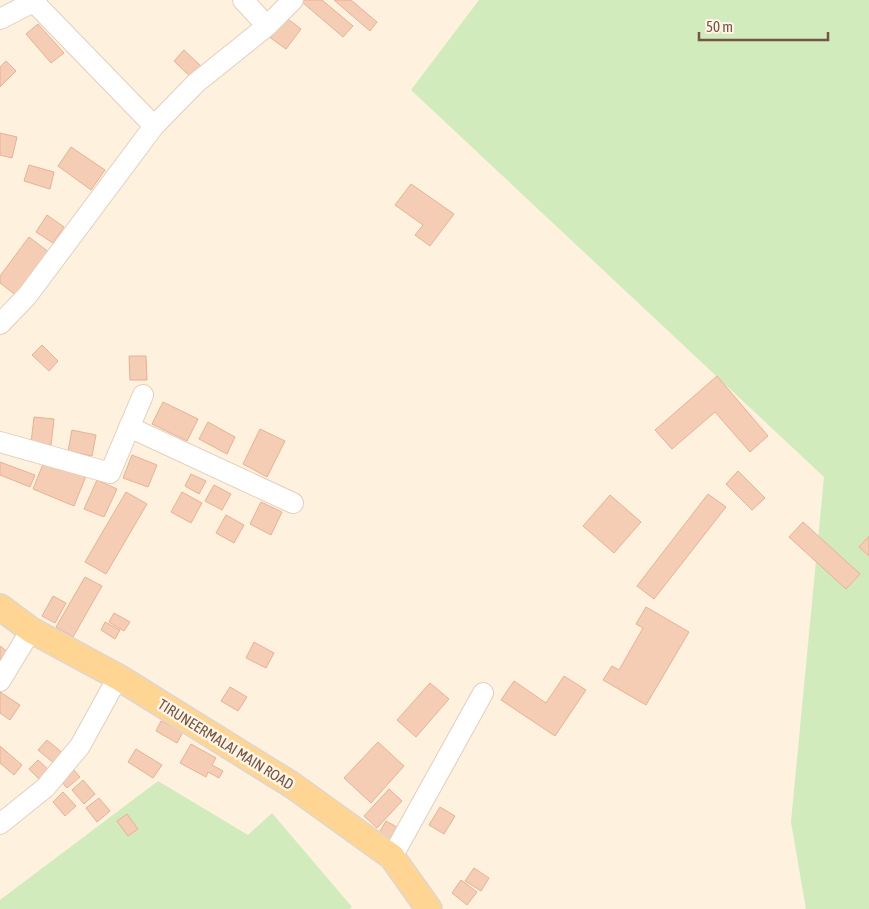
<svg xmlns="http://www.w3.org/2000/svg" width="869" height="909" font-family="'Asap Condensed',sans-serif">
<rect width="100%" height="100%" fill="#fef1de"/>
<path fill="#d1ebbd" d="M479 0H869V909H806L791 822 824 477 411 90Z
M158 781 248 835 272 813 352 907 349 909H0V900Z"/>
<path fill="#f5ccb4" stroke="#e8b294" d="M304 0H322L353 26 343 37 302 2Z
M334 0H351L377 22 370 31Z
M284 16 301 29 286 49 268 36Z
M38 24 64 53 51 63 26 34Z
M184 50 205 70 195 81 174 61Z
M6 61 16 71 0 87V67Z
M0 133 17 137 12 158 0 155Z
M71 147 105 170 91 190 58 166Z
M29 165 54 172 50 189 24 181Z
M411 184 454 214 430 246 415 235 423 225 395 205Z
M47 215 64 227 53 243 36 232Z
M29 237 50 253 17 296 0 283V276Z
M42 345 58 361 49 371 32 355Z
M129 356H146L147 380H130Z
M717 376 768 436 750 452 715 412 672 449 655 430Z
M163 402 198 419 187 441 152 424Z
M34 417 54 419 51 445 31 443Z
M208 422 235 437 227 454 199 439Z
M260 429 285 441 267 477 243 464Z
M72 430 96 435 92 456 68 451Z
M132 455 157 465 148 487 123 478Z
M45 459 86 476 74 506 33 489Z
M0 462 35 475 30 487 0 475Z
M738 471 765 498 752 510 726 484Z
M191 474 206 481 199 494 185 486Z
M97 480 117 489 104 517 84 509Z
M214 485 231 494 222 510 205 501Z
M126 492 147 504 106 574 85 562Z
M182 492 202 503 191 523 171 512Z
M708 494 726 507 654 599 637 586Z
M610 495 641 522 614 553 583 526Z
M261 502 282 512 271 535 250 524Z
M226 515 244 525 234 543 216 533Z
M803 522 860 574 846 589 789 537Z
M869 536V556L859 547Z
M85 577 102 586 73 637 56 627Z
M53 596 66 603 55 623 42 616Z
M646 607 689 632 646 705 603 680 612 666 619 670 643 628 636 624Z
M114 613 130 622 124 631 109 622Z
M105 622 120 630 115 639 101 630Z
M254 642 274 653 266 668 246 658Z
M0 646 9 653 0 665Z
M564 676 586 690 555 736 501 700 514 681 546 703Z
M430 683 449 699 416 737 397 720Z
M230 687 247 697 238 711 221 701Z
M0 692 20 705 10 720 0 713Z
M161 721 183 732 177 743 156 731Z
M47 740 64 754 55 764 38 750Z
M378 742 404 766 371 803 344 778Z
M191 744 216 758 212 765 223 771 219 778 208 772 206 777 180 763Z
M0 746 22 765 14 775 0 763Z
M136 749 162 765 153 778 128 762Z
M38 760 51 772 42 782 29 769Z
M72 768 80 777 67 788 59 779Z
M83 780 95 794 84 804 72 790Z
M389 789 402 801 377 828 364 816Z
M63 792 76 806 65 816 53 802Z
M99 798 110 811 97 822 86 808Z
M440 807 455 816 444 834 429 825Z
M127 814 138 829 128 836 117 821Z
M386 821 402 830 396 842 379 833Z
M474 868 489 878 481 891 465 881Z
M461 880 477 892 467 905 452 893Z"/>
<g fill="none" stroke-linecap="round" stroke-linejoin="round">
<g stroke="#e4cebd" stroke-width="22">
<path id="minor" d="M32 0 154 126
M243 0 267 26
M0 19 37 0
M0 324 27 296 154 126 196 83 267 26 293 0
M129 427 293 503
M0 442 110 473 143 395
M0 681 31 630
M0 824 45 788 80 746 118 677
M392 857 483 693"/>
</g>
<g stroke="#ded6d2" stroke-width="28">
<path id="major" d="M0 607 31 630 118 677 292 785 392 857 429 909"/>
</g>
<use href="#minor" stroke="#fff" stroke-width="20"/>
<use href="#major" stroke="#ffd594" stroke-width="25"/>
</g>
<g text-anchor="middle" dominant-baseline="central" stroke-width="5" stroke-linejoin="round" paint-order="stroke">
<g font-size="15" fill="#755545" stroke="#fff5e6">
<text transform="translate(226 744) rotate(32)">TIRUNEERMALAI MAIN ROAD</text>
</g>
</g>
<path d="M699 32v8h129v-8" fill="none" stroke="#755545" stroke-width="2.5"/>
<text x="706" y="32" font-size="15" fill="#755545" stroke="#fff5e6" stroke-width="4" paint-order="stroke">50 m</text>
</svg>
